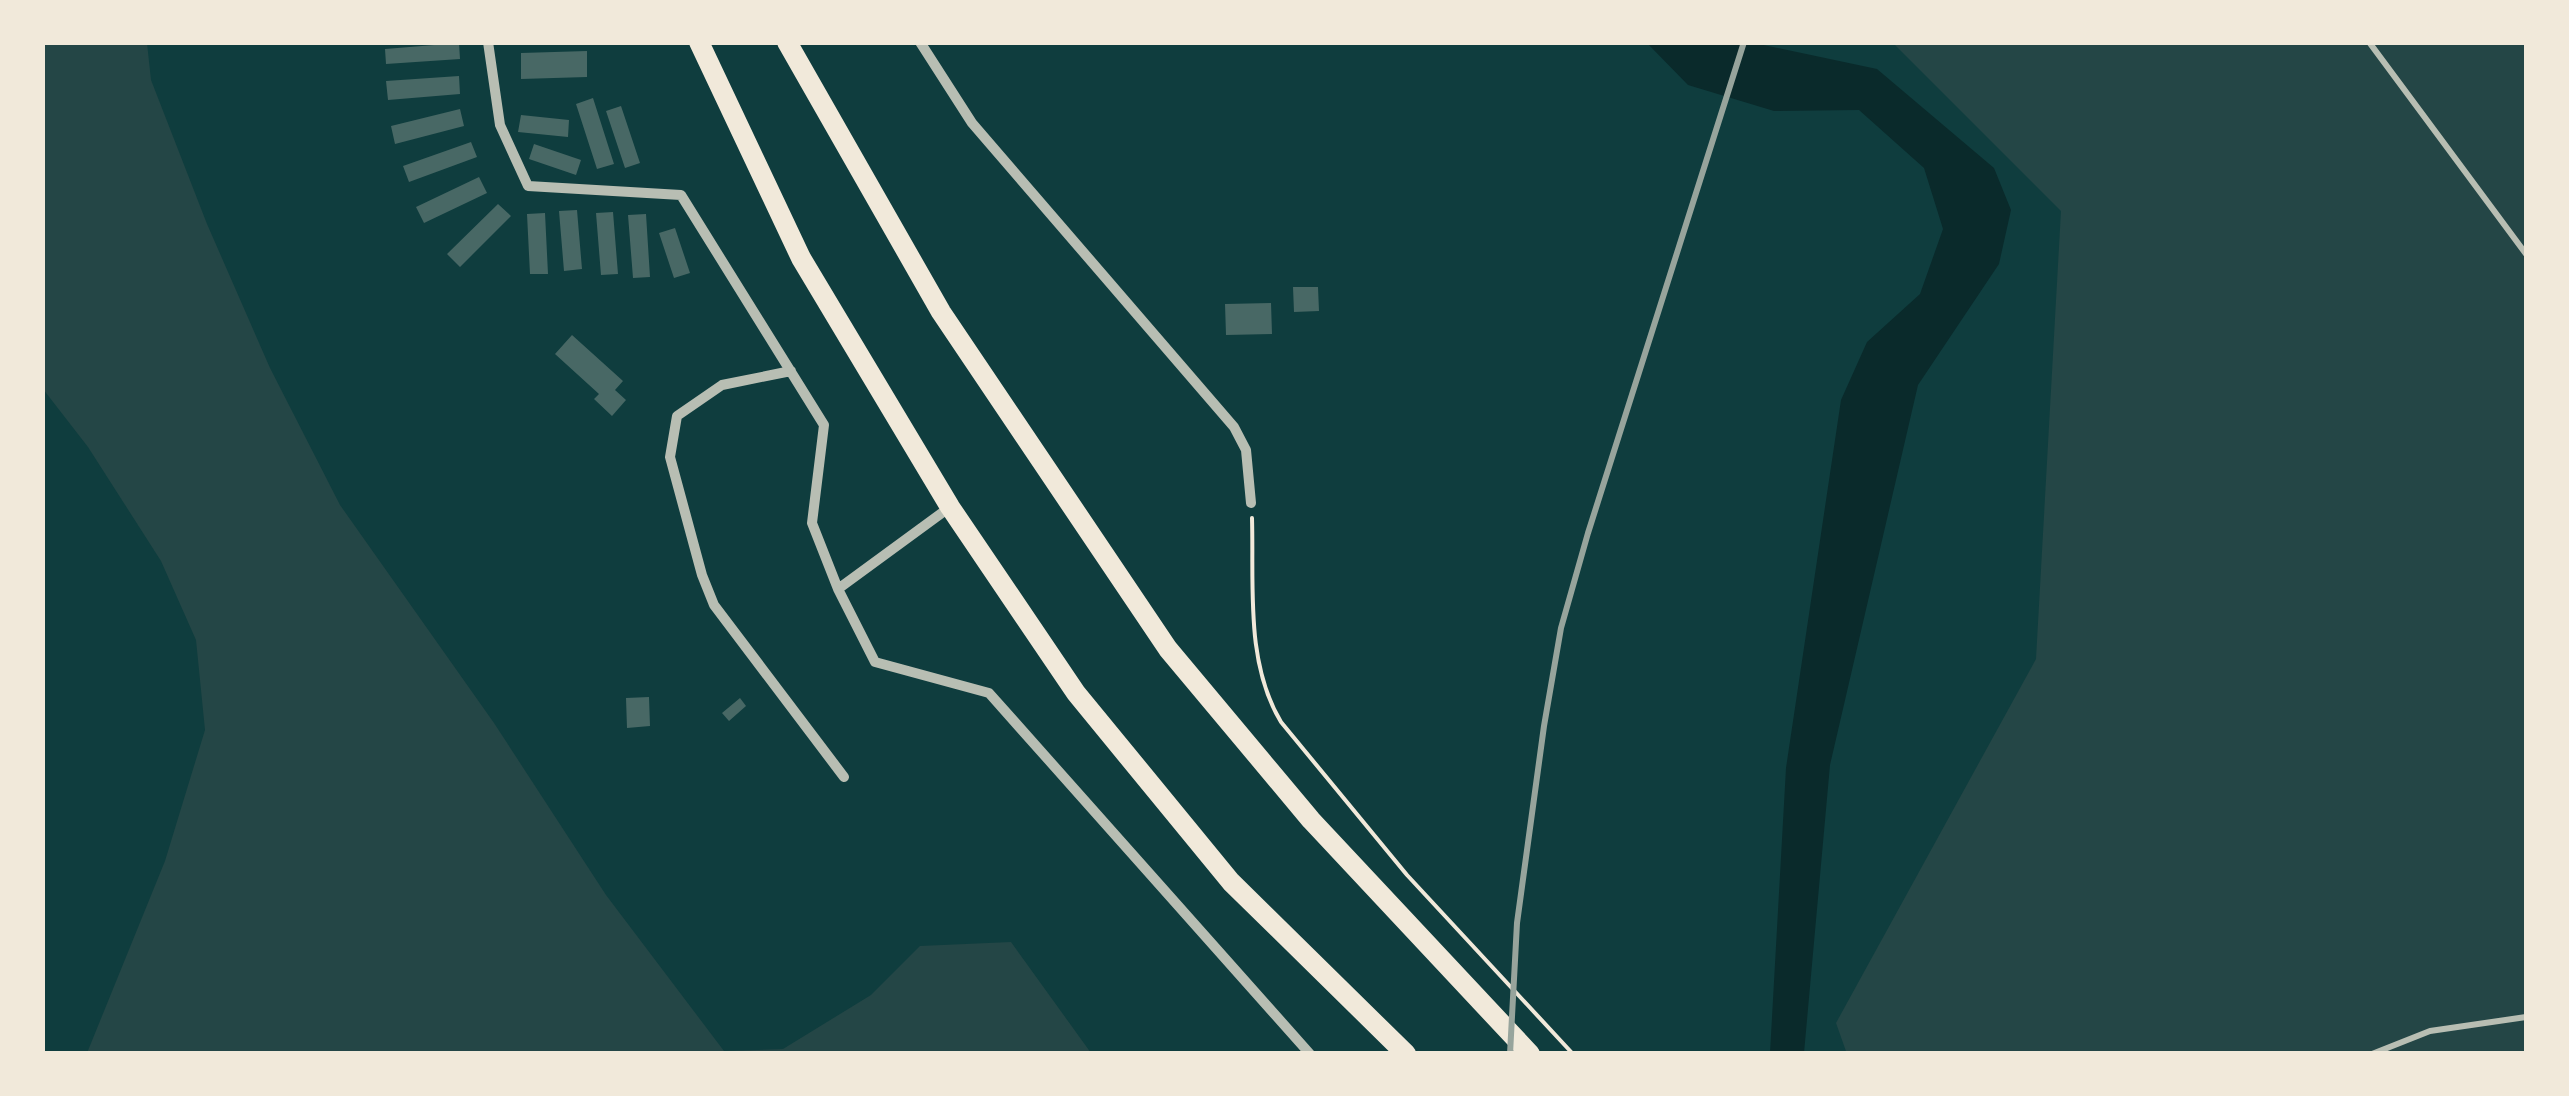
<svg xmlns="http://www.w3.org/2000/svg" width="2569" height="1096" font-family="Quicksand,sans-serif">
<rect width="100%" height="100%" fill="#0f3d3e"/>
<path fill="#244646" d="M43 42 147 43 151 80 207 224 270 368 340 505 494 723 606 895 724 1051 783 1049 871 995 920 946 1011 942 1091 1053H87L165 861 205 730 196 640 161 561 88 447 43 389Z
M1893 43H2526V1053L1847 1054 1836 1023 2036 659 2061 211Z"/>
<path fill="#0a2a2b" d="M1647 43H1754L1877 69 1994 168 2011 210 1999 264 1918 385 1830 765 1804 1053H1770L1786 768 1841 400 1867 342 1920 294 1943 229 1924 168 1859 110 1774 111 1688 85Z"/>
<path fill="#486865" d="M459 43 460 59 386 64 385 49Z
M587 51V77L521 79V53Z
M459 76 460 94 388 100 386 81Z
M593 98 614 164 597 169 576 104Z
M621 106 640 163 625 168 606 111Z
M460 109 464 126 395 144 391 126Z
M521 115 569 120 568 137 518 132Z
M471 142 477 157 409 182 403 166Z
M534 144 581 160 576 175 529 159Z
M479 177 487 193 424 223 416 207Z
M498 204 511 216 460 267 447 254Z
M577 210 582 269 564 271 559 211Z
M613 212 618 274 601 275 596 213Z
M545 213 548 274H530L527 214Z
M646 214 650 277 633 278 628 215Z
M675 228 690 273 674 278 659 233Z
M1293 287H1318L1319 311 1294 312Z
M1271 303 1272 334 1226 335 1225 304Z
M572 335 623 381 615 390 626 400 612 416 594 399 599 394 555 354Z
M649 697 650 726 627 728 626 698Z
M740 698 746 706 729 721 722 713Z"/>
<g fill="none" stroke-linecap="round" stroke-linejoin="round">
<path stroke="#f1e9da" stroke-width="4" d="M1252 518C1254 585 1245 662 1281 722L1407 875 1573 1054"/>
<path stroke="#b8beb3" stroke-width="6" d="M2369 42 2526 254
M2372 1054 2430 1031 2526 1017"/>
<path stroke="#b8beb3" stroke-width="10" d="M488 42 500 125 528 186 681 195 824 425 812 523 838 589 875 662 989 693 1310 1054
M920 42 972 123 1234 427 1246 450 1251 503
M791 371 722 385 677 416 670 457 702 575 714 605 844 777
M838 589 950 507"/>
<path stroke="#f1e9da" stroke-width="20" d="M699 42 801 258 950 507 1076 693 1231 882 1406 1054
M787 42 941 312 1168 649 1311 820 1530 1054"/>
<path stroke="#97a49c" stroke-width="6" d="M1510 1054 1517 923 1544 726 1561 628 1588 533 1744 42"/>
</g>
<rect width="2569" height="1096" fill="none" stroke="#f1e9da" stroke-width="90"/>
</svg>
